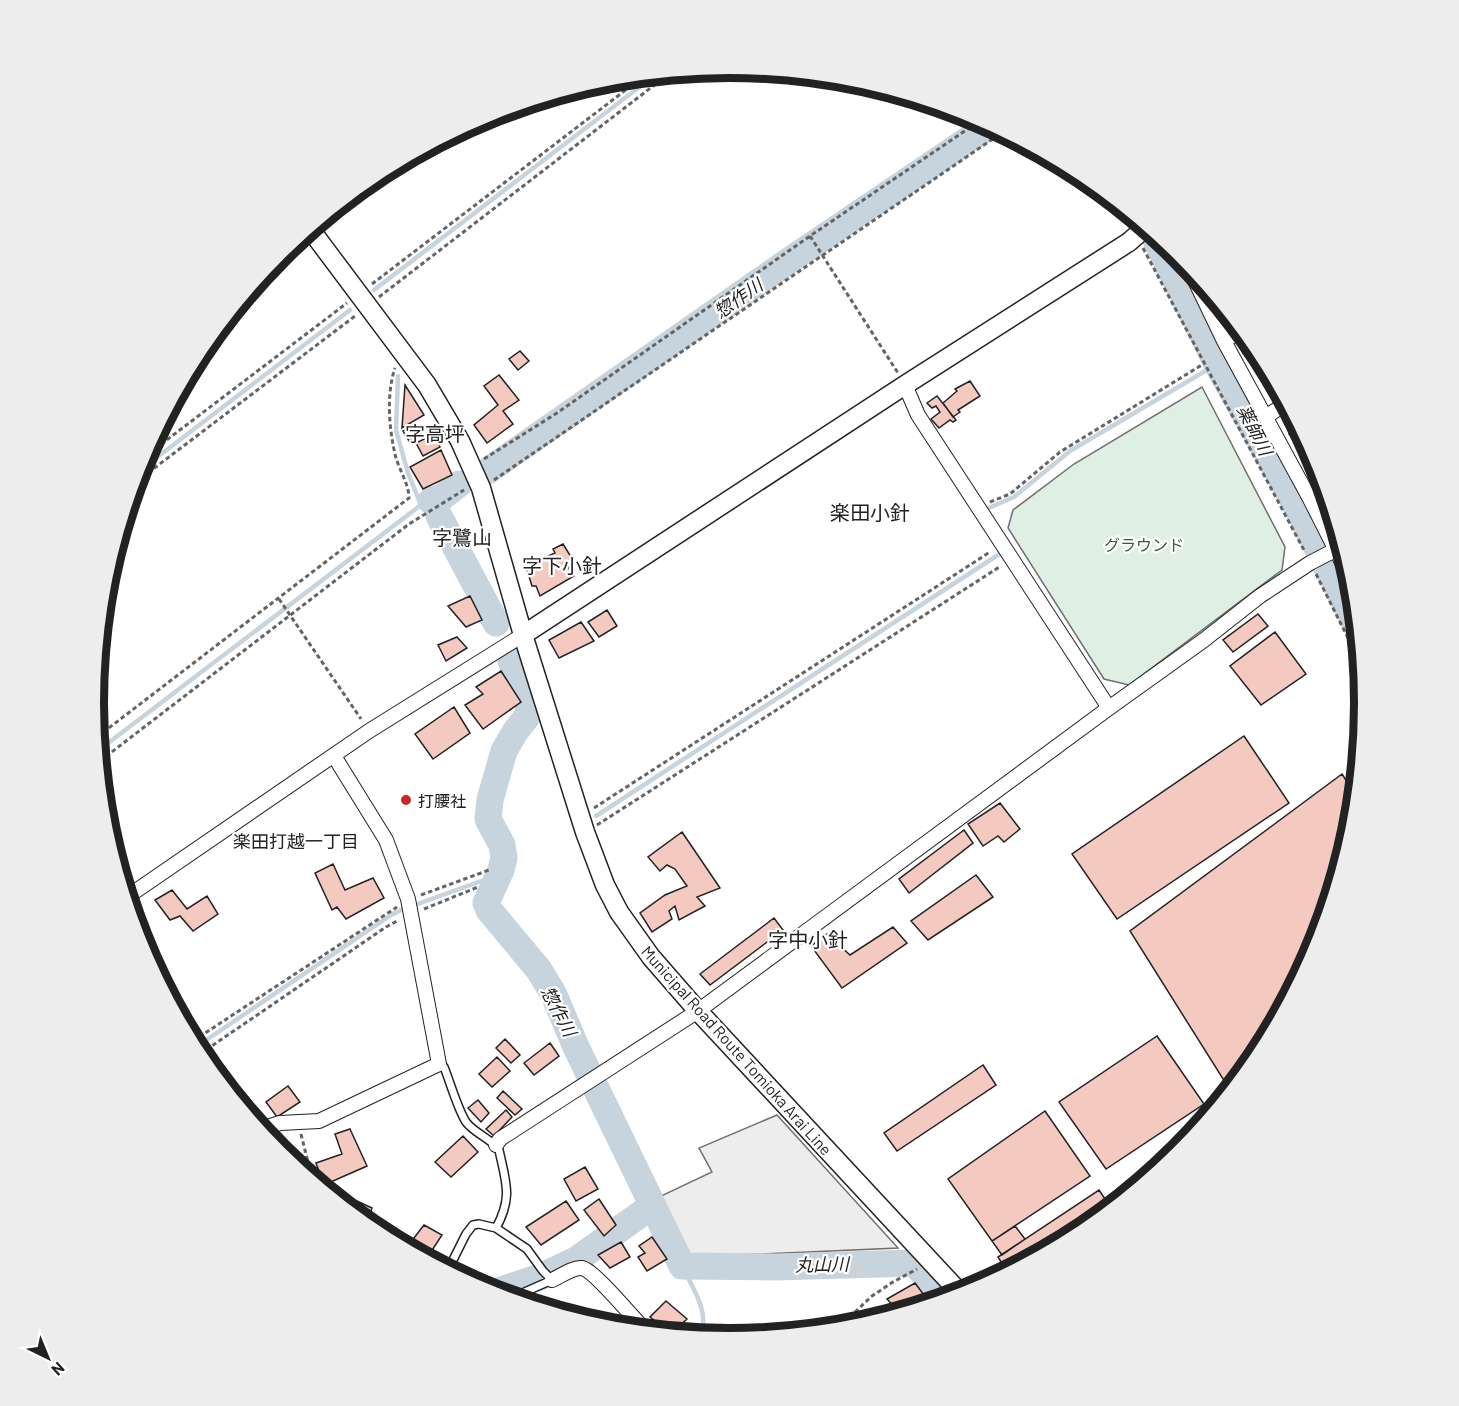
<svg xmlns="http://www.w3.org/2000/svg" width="1459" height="1406" font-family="Barlow,'Noto Sans JP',sans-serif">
<rect width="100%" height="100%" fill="#fff"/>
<path fill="#e0efe3" stroke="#6f6f6f" stroke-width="1.5" d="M1202 387 1285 547 1282 570 1129 685 1104 679 1008 528 1013 510 1074 464Z"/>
<path fill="#ededed" stroke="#6f6f6f" stroke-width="1.5" d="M777 1115 898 1248 691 1257 661 1196 712 1172 699 1148Z"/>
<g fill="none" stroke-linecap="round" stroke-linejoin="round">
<path stroke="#c7d3dd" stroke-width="4.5" d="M374 290 655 75
M398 376 396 430 408 473 421 505
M139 471 350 310
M984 510 1014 497 1070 451 1217 364
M99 750 421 505 431 501
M596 816 1001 553 999 550
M196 1047 391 915 401 910 484 880
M682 1266C692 1287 711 1313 700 1336"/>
<path stroke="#c7d3dd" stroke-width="27" d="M1152 232 1217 364 1294 502 1358 629
M486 472 793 258 990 125
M431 501 442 497 459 484
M439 516 496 623
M511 661 526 694 529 712 526 718 515 732 504 751 490 800 488 819 502 845 504 858 501 870 486 903 489 910 539 970 554 995 576 1047 682 1266 776 1267 914 1263 946 1298
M498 1291 540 1277 576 1260 652 1206"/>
</g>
<path fill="#f3c9c0" stroke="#222" stroke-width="1.5" d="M1253 344 1266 364 1257 371 1243 353Z
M520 351 529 361 518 370 509 359Z
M499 375 519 400 503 411 513 424 487 443 474 425 498 405 484 386Z
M1273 377 1282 394 1275 399 1263 384Z
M970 381 980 396 958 410 960 412 953 417 943 403 957 391 955 389Z
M405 385 424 415 402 428Z
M937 396 956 420 953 422 950 420 939 428 931 419 940 412 936 406 932 408 927 403Z
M413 425 419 436 409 441 403 431Z
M1299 426 1307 442 1299 448 1289 434Z
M434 434 440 447 423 456 416 443Z
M441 450 452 475 423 489 410 467Z
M563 544 573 560 567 565 574 576 540 596 536 586H532L526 567 538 563 537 561 555 553 553 549Z
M470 596 482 620 466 627 448 606Z
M607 610 617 626 599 637 588 622Z
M1258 614 1268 626 1233 652 1223 640Z
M581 622 594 641 559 658 549 640Z
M1275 632 1306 674 1261 705 1230 666Z
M457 637 467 648 446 661 438 645Z
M501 671 521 702 483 729 465 705 483 694 476 687Z
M454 707 470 733 433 759 415 734Z
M1244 736 1289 803 1117 919 1072 854Z
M1342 774 1356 796 1353 827 1316 947 1258 1056 1230 1090 1130 931Z
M1000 803 1020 829 1004 842 998 836 983 846 968 824Z
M964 830 973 843 909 893 899 879Z
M682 832 720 888 697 897 705 906 679 920 675 906 669 911 672 919 652 932 640 913 665 895 687 886 675 869 667 865 660 871 648 857Z
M333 864 345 890 373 878 384 898 346 919 337 907 332 910 315 873Z
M976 875 993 897 928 940 911 921Z
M172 890 187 909 207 896 218 914 193 931 180 916 170 920 155 900Z
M774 918 783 930 710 985 700 974Z
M893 927 907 943 842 988 811 946 827 934 850 955Z
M1157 1036 1204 1104 1106 1169 1059 1102Z
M505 1039 520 1055 511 1063 496 1048Z
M550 1043 559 1056 534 1075 524 1063Z
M497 1057 510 1071 492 1087 479 1074Z
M983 1065 996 1085 897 1151 884 1133Z
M288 1086 300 1102 277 1117 266 1102Z
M503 1091 522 1109 515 1115 497 1098Z
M478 1100 489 1113 481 1122 468 1108Z
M506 1110 512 1117 494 1136 486 1129Z
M1045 1111 1090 1176 992 1241 948 1179Z
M350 1129 367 1166 324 1185 316 1163 342 1154 335 1134Z
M463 1136 478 1152 451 1177 435 1162Z
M1181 1150 1179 1153 1125 1196 1120 1187Z
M585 1167 598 1189 576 1201 564 1179Z
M333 1190 372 1208 368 1222 362 1219 331 1194Z
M1099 1190 1111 1208 1082 1232 1007 1272 998 1257Z
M599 1199 616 1225 604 1236 584 1210Z
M566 1201 579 1220 541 1245 526 1227Z
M424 1225 442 1235 427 1258 407 1247Z
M1015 1226 1025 1239 1002 1255 992 1241Z
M652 1237 667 1259 647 1271 638 1257 645 1253 639 1246Z
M621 1242 630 1257 610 1268 598 1255Z
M915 1283 927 1299 914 1308 899 1312 887 1299Z
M666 1301 687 1319 671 1333 650 1317Z"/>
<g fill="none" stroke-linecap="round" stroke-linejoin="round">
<g stroke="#222" stroke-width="10">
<path id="lane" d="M439 1064 444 1067C450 1082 458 1110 466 1122 474 1133 493 1140 499 1150 506 1183 513 1197 496 1228L527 1249 543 1271 552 1280 511 1298
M448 1270 466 1234 473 1225 479 1224 496 1228"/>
</g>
<g stroke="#222" stroke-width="16">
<path id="street" d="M1187 264 1224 341 1310 499 1353 584
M1224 341 1241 330
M905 385 918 415 1109 708
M1266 417 1286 403
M1310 499 1325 489
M127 897 369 731 523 635
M261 1129 280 1123 319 1121 439 1064 408 899 386 840 334 756
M496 1145 500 1139 698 1011 1109 708 1204 640 1260 596 1310 563 1335 550
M552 1280C559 1277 573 1267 582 1268 594 1270 634 1319 645 1330"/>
</g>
<g stroke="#222" stroke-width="21">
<path id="secondary" d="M310 229 427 385 460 441 481 488 523 635 585 832 605 885 619 912 651 957 698 1011 961 1294
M523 635 905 385 1129 242"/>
</g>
<path stroke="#646464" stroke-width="3" stroke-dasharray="4.5 3" stroke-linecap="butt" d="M1121 206 1128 221
M810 236 898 373
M1143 248 1305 552
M372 284 644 76
M379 297 670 73
M143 458 347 303
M484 459 557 413 810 236 981 120
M494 480 1003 132
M136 482 355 316
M990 502 1010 494 1060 452 1205 363
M1316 574 1361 664
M279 599 361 719
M97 737 409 498C409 485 400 471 396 458 389 431 386 394 395 368
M100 761 409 524 464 490
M594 808 990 552
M597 825 1001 566
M421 895 489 870
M424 909 478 887
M193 1041 397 907
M200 1054 386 927 399 920
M301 1134 312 1178
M830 1329 855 1312 872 1296 893 1282 917 1269"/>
<use href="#lane" stroke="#fff" stroke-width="7"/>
<use href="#street" stroke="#fff" stroke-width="14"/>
<use href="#secondary" stroke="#fff" stroke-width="18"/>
<g stroke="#222" stroke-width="21" stroke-linecap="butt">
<path id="secondary-bridge" d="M1129 242 1146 227"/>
</g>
<use href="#secondary-bridge" stroke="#fff" stroke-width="18"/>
</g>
<circle fill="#c62828" stroke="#fff" stroke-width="2" cx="406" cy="800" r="6"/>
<g text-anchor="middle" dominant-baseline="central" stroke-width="4.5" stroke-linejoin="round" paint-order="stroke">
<g font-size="16" fill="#2f5e38" stroke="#fff">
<text x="1144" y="544">グラウンド</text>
</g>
<g font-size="16" fill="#222" stroke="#fff" text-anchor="start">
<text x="418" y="800">打腰社</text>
</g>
<g font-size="16" fill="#222" stroke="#fff">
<text transform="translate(737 1050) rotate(48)">Municipal Road Route Tomioka Arai Line</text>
</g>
<g font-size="18" font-style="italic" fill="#222" stroke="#fff">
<text transform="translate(738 298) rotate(-35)">惣作川</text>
<text transform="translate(1255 430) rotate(63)">薬師川</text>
<text transform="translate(559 1011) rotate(62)">惣作川</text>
<text transform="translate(822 1264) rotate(-1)">丸山川</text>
</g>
<g font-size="18" fill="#222" stroke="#fff">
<text x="296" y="841">楽田打越一丁目</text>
</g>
<g font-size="20" fill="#222" stroke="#fff">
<text x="435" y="433">字高坪</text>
<text x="870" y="512">楽田小針</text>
<text x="462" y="537">字鷺山</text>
<text x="562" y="565">字下小針</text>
<text x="808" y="939">字中小針</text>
</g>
</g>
<path d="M0 0H1459V1406H0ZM104 703a625 625 0 1 1 1250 0a625 625 0 1 1-1250 0Z" fill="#ededed" fill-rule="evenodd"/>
<path fill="none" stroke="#222" stroke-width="8" d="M104 703a625 625 0 1 1 1250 0a625 625 0 1 1-1250 0Z"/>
<g transform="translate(48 1358) rotate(137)" stroke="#ffffff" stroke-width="4.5" paint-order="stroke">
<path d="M0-4.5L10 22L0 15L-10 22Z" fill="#222222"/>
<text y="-9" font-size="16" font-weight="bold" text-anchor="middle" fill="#222222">N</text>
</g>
</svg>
